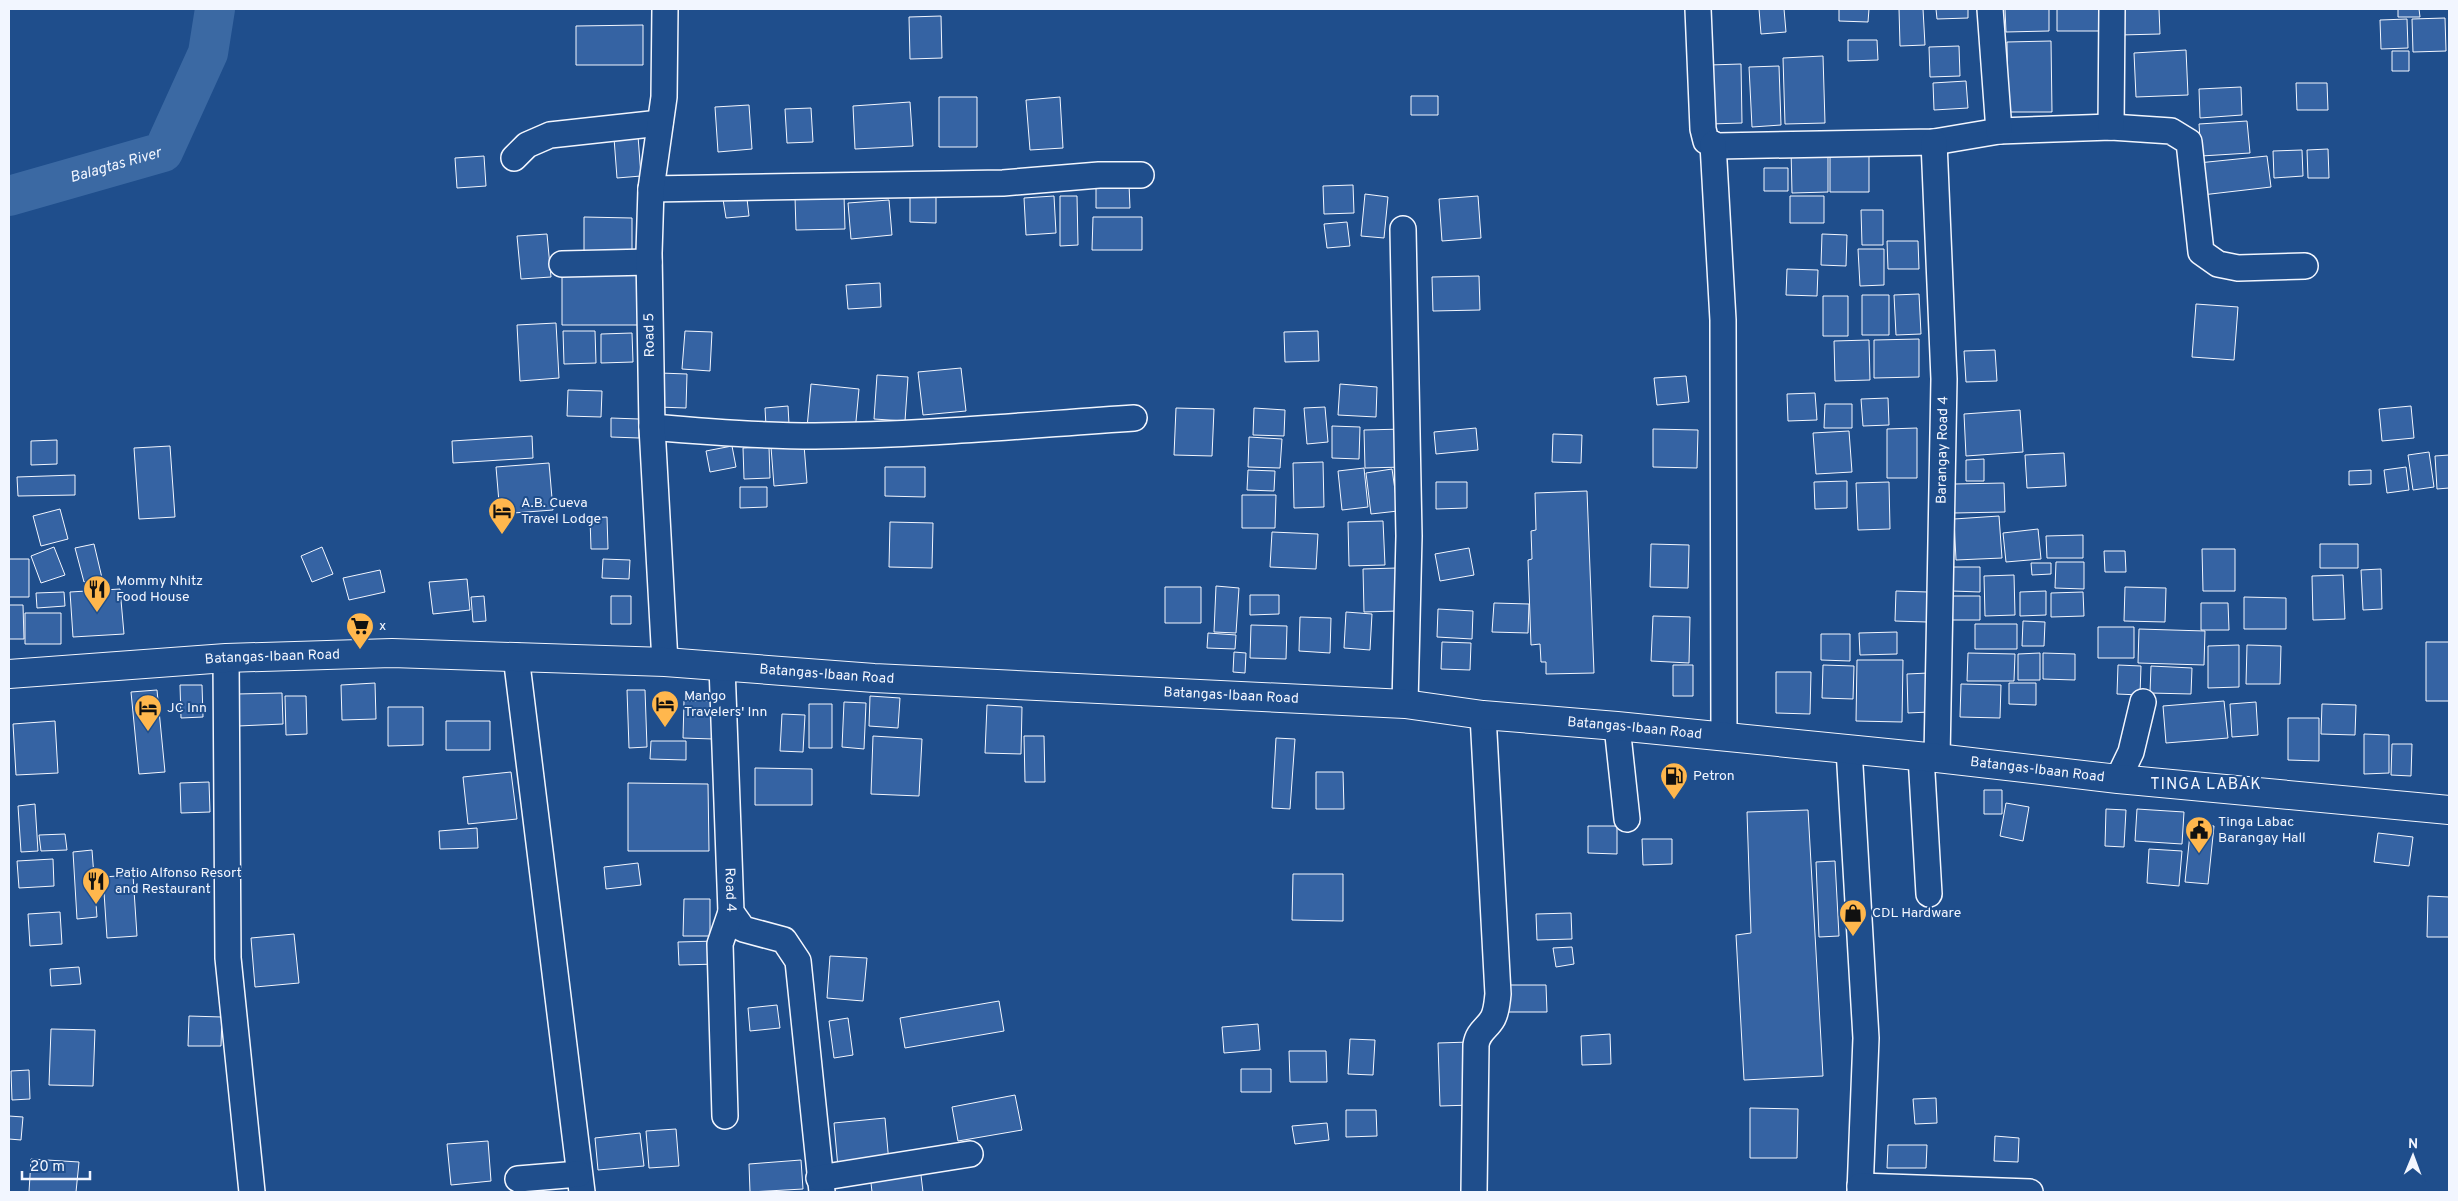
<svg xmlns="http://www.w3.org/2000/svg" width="2458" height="1201" font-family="Overpass,sans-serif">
<rect width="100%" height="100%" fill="#1f4e8c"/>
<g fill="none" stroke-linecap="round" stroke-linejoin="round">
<path stroke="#3b69a3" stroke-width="40" id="s1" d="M9 196 163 152 208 53 215 9"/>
</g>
<path fill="#3563a3" stroke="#f2f6ff" d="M1759 9H1784L1786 32 1761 34Z
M1839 9H1869L1868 22 1839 21Z
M1899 9H1923L1925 45 1900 46Z
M1936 9H1968V18L1937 19Z
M2005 9H2049V31L2006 32Z
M2057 9H2099L2100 31H2057Z
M2119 9H2159L2160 34 2120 35Z
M2398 9H2419L2420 17H2398Z
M941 16 942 58 910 59 909 17Z
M2445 18 2446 51 2413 52 2412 19Z
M2407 19 2408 48 2381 49 2380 20Z
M643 25V65H576V26Z
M1848 40H1877L1878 60 1848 61Z
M2051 41 2052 112H2008L2007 42Z
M1959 46 1960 76 1930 77 1929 47Z
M2186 50 2188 95 2136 97 2134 53Z
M2392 51H2409V71H2392Z
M1823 56 1825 123 1785 124 1783 58Z
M1741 64 1742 123 1710 124 1709 65Z
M1779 66 1781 125 1752 127 1749 67Z
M1966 81 1968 108 1934 110 1933 83Z
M2296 83H2327L2328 110H2297Z
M2241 87 2242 115 2200 118 2199 89Z
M1411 96H1438V115H1411Z
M939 97H977V147H939Z
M1060 97 1063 148 1030 150 1026 100Z
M910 102 913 146 855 149 853 106Z
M749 105 752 149 718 152 715 107Z
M811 108 813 142 787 143 785 109Z
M2247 121 2250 153 2201 156 2199 124Z
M638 136 641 176 617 178 614 138Z
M1791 149H1828V192L1792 193Z
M2328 149 2329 178H2308L2307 150Z
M2302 150 2303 176 2274 178 2273 151Z
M1830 155H1869V192H1830Z
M484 156 486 186 457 188 455 158Z
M2267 156 2271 187 2202 195 2198 163Z
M1764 168H1788V191H1764Z
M1129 184 1130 208H1096V185Z
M1353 185 1354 213 1324 214 1323 186Z
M910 189 936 190V223L910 222Z
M746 190 749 216 726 218 722 193Z
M1365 194 1388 197 1384 238 1361 236Z
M844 195 845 229 796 230 795 197Z
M1054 196 1056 233 1026 235 1024 198Z
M1060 196H1077L1078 245 1060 246Z
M1478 196 1481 238 1442 241 1439 199Z
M1790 196H1824V223H1790Z
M889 200 892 235 851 239 848 203Z
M1861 210H1883V245H1862Z
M584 217 632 218V256L584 255Z
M1093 217H1142V250H1092Z
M1347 222 1350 246 1327 248 1324 224Z
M547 234 551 277 521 279 517 236Z
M1822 234 1847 235 1846 266 1821 265Z
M1887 241H1918L1919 269H1888Z
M1858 249H1884V285L1860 286Z
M1787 269 1818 270 1817 296 1786 295Z
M562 270H647L648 325H562Z
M1479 276 1480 310 1433 311 1432 277Z
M880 283 881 307 848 309 846 285Z
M1919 294 1921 334 1896 335 1894 295Z
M1862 295H1889V335H1862Z
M1823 296H1848V336H1823Z
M2196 304 2238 307 2234 360 2192 357Z
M556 323 559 378 520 381 517 325Z
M563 331H595L596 363 564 364Z
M685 331 712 332 710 371 682 369Z
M1318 331 1319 361 1285 362 1284 332Z
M632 333 633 362 601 363V334Z
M1919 339V377L1874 378V340Z
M1869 340 1870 380 1835 381 1834 341Z
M1995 350 1997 381 1966 382 1964 351Z
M961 368 966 411 923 415 918 372Z
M660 373 687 374 686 408 658 407Z
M877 375 908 377 905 421 874 419Z
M1686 376 1689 402 1657 405 1654 378Z
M811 384 859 389 855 432 807 428Z
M1340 384 1377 387 1376 417 1338 415Z
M568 390 602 391 601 417 567 416Z
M1815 393 1817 420 1788 421 1787 394Z
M1888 398 1889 425 1863 426 1861 399Z
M1825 404H1852V428H1824Z
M788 406 789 424 766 426 765 408Z
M2411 406 2414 438 2382 441 2379 409Z
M1325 407 1328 442 1307 444 1304 408Z
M1176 408 1214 409 1212 456 1174 455Z
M1254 408 1285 410 1284 436 1253 435Z
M2020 410 2023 452 1966 456 1964 414Z
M611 418 639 419V438L611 437Z
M1332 426 1360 427 1359 459 1332 458Z
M1476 428 1478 450 1436 454 1434 432Z
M1917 428V478H1887V429Z
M1404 429V467L1365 468 1364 430Z
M1653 429 1698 430 1697 468 1653 467Z
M1849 431 1852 472 1816 474 1813 433Z
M1553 434 1582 435 1581 463 1552 462Z
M532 436 533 458 453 463 452 441Z
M1249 437 1282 439 1280 468 1248 467Z
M57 440V464L31 465V441Z
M804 445 807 483 774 486 771 447Z
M170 446 175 517 139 519 134 448Z
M732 446 736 467 710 472 706 451Z
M769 447 770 478 744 479 743 448Z
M2429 452 2434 487 2413 490 2408 455Z
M2064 453 2066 486 2027 488 2025 455Z
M2449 455V488L2437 489 2435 456Z
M1984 459V481H1966V460Z
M1323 462 1324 507 1294 508 1293 463Z
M549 463 553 510 500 514 496 467Z
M885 467H925V497L885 496Z
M2406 467 2409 490 2387 493 2384 470Z
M1364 468 1368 507 1342 510 1338 471Z
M1392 469 1398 511 1371 514 1366 473Z
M1248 470 1275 471 1274 491 1247 490Z
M2371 470V484L2349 485V471Z
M75 475V495L18 496 17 477Z
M1847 481V508L1815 509 1814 482Z
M1436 482H1467V508L1436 509Z
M1889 482 1890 529 1858 530 1856 483Z
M2004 483 2005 512 1954 513V484Z
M740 487H767V507L740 508Z
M1587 491 1594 673 1546 674V662H1541L1540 644 1531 645 1528 560 1532 559 1531 531 1536 530 1535 493Z
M1242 495H1276L1275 528H1242Z
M60 509 68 539 41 546 33 516Z
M1999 516 2002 558 1956 560 1954 519Z
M607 517 608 549H591L590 518Z
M1383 521 1385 565 1349 566 1348 522Z
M890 522 933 523 932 568 889 567Z
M2038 529 2041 559 2006 562 2003 533Z
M1272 532 1318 534 1316 569 1270 567Z
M2083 535V558H2047L2046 536Z
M94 544 102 578 84 582 75 548Z
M1651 544 1689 545 1688 588 1650 587Z
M2320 544H2358V568H2320Z
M54 547 65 575 41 583 31 556Z
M322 547 333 574 312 582 301 556Z
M1469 548 1474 575 1440 581 1435 554Z
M2202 549H2235V591H2203Z
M2104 551H2125L2126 572H2105Z
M9 559H29V597H9Z
M603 559 630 560 629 579 602 578Z
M2056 562H2084V589L2055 588Z
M2031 563H2051V574L2032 575Z
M1952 567H1980V592L1952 591Z
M1397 568V611L1364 612 1363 569Z
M2381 569 2382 609 2363 610 2361 570Z
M380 570 385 592 349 600 343 578Z
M2014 575 2015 615 1985 616 1984 576Z
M2343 575 2345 619 2313 620 2312 576Z
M467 579 470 610 433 614 429 582Z
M1216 586 1239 588 1236 633 1214 632Z
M1165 587H1201V623H1165Z
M2125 587 2166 588 2165 622 2124 621Z
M120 589 124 634 73 637 70 592Z
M1896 591 1928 592 1927 622 1895 621Z
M2046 591V615L2020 616V592Z
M64 592 65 606 37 608 36 593Z
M2083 592 2084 616 2051 617V593Z
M1250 595H1279V614L1250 615Z
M484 596 486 621 473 622 471 597Z
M611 596H631V624H611Z
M1950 596H1980V620H1949Z
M2244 597 2286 598V629H2244Z
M1494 603 1529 604 1528 633 1492 632Z
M2201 603H2228L2229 630H2201Z
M9 605H23L24 639H9Z
M1438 609 1473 611 1472 639 1437 637Z
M1346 612 1372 614 1370 650 1344 648Z
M25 613H61V644H25Z
M1653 616 1690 617 1689 663 1651 661Z
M1300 617 1331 618 1330 653 1299 651Z
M2023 621 2045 622 2044 646H2022Z
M1975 624H2017V649H1975Z
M1251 625 1287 626 1286 659 1250 658Z
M2098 627H2134V658H2098Z
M2139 629 2205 631 2204 665 2138 663Z
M1897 632V654L1860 655 1859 633Z
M1208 633 1236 635 1235 649 1207 648Z
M1821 634H1850V661L1821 660Z
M1442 642 1471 643 1470 670 1441 669Z
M2426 642H2449V701H2426Z
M2239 645V687L2208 688V646Z
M2247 645 2281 646 2280 684H2246Z
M1234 652 1246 653 1245 673 1233 672Z
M1968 653 2015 654 2014 681H1967Z
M2040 653V680H2018V654Z
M2043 653 2075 654V680L2043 679Z
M1857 660H1903L1902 722 1856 721Z
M1673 665H1693V696H1673Z
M1823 665 1854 666 1853 699 1822 698Z
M2118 665 2141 666 2140 695 2117 694Z
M2151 666 2192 668 2191 694 2150 693Z
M1776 672H1811L1810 714 1776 713Z
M1928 673 1929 712 1908 713 1907 674Z
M375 683 376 719 342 720 341 685Z
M2009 683H2036V705L2009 704Z
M1961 684 2001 685 2000 718 1960 717Z
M180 685H202L203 717 181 718Z
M157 690 165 772 139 774 131 692Z
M627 690H645L647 747 629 748Z
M282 693 283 724 238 726 237 694Z
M285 696H306L307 734 286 735Z
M870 696 900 698 898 728 869 726Z
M684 701H713V739L683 738Z
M2224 701 2228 738 2166 743 2163 706Z
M844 702 866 703 864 749 842 747Z
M2256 702 2258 735 2232 737 2230 704Z
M809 704H832V748H809Z
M2322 704 2356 705 2355 735 2321 734Z
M987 705 1022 707 1021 754 985 753Z
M388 707H423V745L388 746Z
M782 714 805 715 803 752 780 751Z
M2288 718H2319V761L2288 760Z
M55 721 58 773 16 775 13 724Z
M446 721H490V750H446Z
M2364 734 2389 735V773L2364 774Z
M873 736 922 739 919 796 871 794Z
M1024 736H1044L1045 782H1025Z
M1276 738 1295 739 1290 809 1272 808Z
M651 741H686V760L650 759Z
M2392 744H2412L2411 776 2391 775Z
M755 768 812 769V805H755Z
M511 772 517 819 468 824 463 777Z
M1316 772H1343L1344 809H1316Z
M209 782 210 812 181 813 180 783Z
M628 783 708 784 709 851H628Z
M1984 790H2002V814H1984Z
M2006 803 2029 807 2023 841 2000 836Z
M35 804 38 851 21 852 18 806Z
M2106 809 2126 810 2124 847 2105 846Z
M2137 809 2184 812 2182 844 2135 841Z
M1808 810 1823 1076 1744 1080 1736 935 1751 933 1747 812Z
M2191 824 2214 826 2208 884 2185 882Z
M1588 826H1617V854L1588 853Z
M477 828 478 848 440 849 439 831Z
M2378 833 2413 837 2409 866 2374 862Z
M65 834 67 850 41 851 39 835Z
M1642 839H1672V864L1643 865Z
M2149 849 2182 851 2179 886 2147 883Z
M92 850 97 917 77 919 73 852Z
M53 859 54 886 19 888 17 861Z
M1835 861 1839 936 1819 937 1816 862Z
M638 863 641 885 606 889 604 867Z
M1293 874H1343V921L1292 920Z
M133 875 137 936 107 938 103 877Z
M2428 896 2449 897V937H2427Z
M684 899H710V936H683Z
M60 912 62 944 30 946 28 914Z
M1571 913 1572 939 1537 940 1536 914Z
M294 934 299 983 255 987 251 938Z
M717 941 718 964 679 965 678 942Z
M1572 947 1574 964 1556 967 1553 948Z
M830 956 867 958 863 1001 827 998Z
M79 967 81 984 51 986 50 969Z
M1508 985H1546L1547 1012H1508Z
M999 1001 1004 1031 905 1048 900 1018Z
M777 1005 780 1028 750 1031 748 1008Z
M189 1016 222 1017 221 1046H188Z
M848 1018 853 1055 834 1058 829 1021Z
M1258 1024 1260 1050 1224 1053 1222 1027Z
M51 1029 95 1030 93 1086 49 1085Z
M1610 1034 1611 1064 1582 1065 1581 1036Z
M1350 1039 1375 1040 1373 1075 1348 1074Z
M1470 1042 1472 1105 1440 1106 1438 1043Z
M1289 1051H1326L1327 1082H1290Z
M1241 1069H1271V1092H1241Z
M29 1070 30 1099 12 1100 11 1071Z
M1015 1095 1022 1130 958 1141 952 1107Z
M1936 1098 1937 1123 1915 1124 1913 1099Z
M1750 1108 1798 1109 1797 1158H1750Z
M1346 1110H1376L1377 1136 1346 1137Z
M9 1116 23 1117 21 1140 9 1139Z
M885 1118 889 1163 838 1168 834 1123Z
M1327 1123 1329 1140 1295 1144 1292 1126Z
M676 1129 679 1166 649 1168 646 1131Z
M640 1133 644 1166 598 1170 595 1138Z
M1995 1136 2019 1138 2018 1162 1994 1161Z
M488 1141 491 1181 451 1185 447 1144Z
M1888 1145H1927L1926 1168H1887Z
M31 1159 79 1162 76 1192H29Z
M801 1160 803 1189 750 1192 749 1164Z
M920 1167 923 1192H872L870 1174Z"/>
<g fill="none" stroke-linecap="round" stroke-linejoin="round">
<g stroke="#f2f6ff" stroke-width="28">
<g id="minor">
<path d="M1698 9 1703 129 1706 141 1717 146 1934 142 1999 131 2111 127 2171 131 2189 142 2201 252 2218 264 2238 268 2305 266"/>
<path d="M1990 9 1999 131"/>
<path d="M2111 127 2112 9"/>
<path d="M1934 142 1944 379 1937 758"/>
<path d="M1713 144 1723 320 1724 737"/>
<path d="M514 158 527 145 550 135 660 123"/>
<path d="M651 189 1003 183 1099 175H1141"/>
<path d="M1403 229 1409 536 1405 704"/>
<path d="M562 264 649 262"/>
<path d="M652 427C707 432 761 436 815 436 922 435 1028 425 1134 418"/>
<path d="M516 656 582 1192"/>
<path d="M226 658 228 958 252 1192"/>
<path d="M665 662 652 427 649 253 651 189 664 97 665 9"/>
<path id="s2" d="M722 666 731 912 743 929 784 940 798 961 822 1192"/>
<path d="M1617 726 1627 819"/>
<path d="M1849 749 1866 1038 1860 1192"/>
<path d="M1921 756 1929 894"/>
<path d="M2118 779 2131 752 2143 702"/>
<path d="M725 1116 720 944 731 912"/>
<path d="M819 1178 970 1154"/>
<path d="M518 1179 579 1174"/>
<path d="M1860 1186 2030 1192"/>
<path d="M1474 1192 1476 1045C1478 1031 1487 1029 1493 1018 1497 1010 1497 1002 1498 994L1483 715"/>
</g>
</g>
<g stroke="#f2f6ff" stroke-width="30">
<g id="major">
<path id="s3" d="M9 674 226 658 392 653 665 662 874 678 1405 704 1483 715 1617 726 1937 758 2118 779 2449 810"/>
</g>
</g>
<use href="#minor" stroke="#1f4e8c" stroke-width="25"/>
<use href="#major" stroke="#1f4e8c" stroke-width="28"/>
</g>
<defs>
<g id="hotel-pin" transform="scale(1.4375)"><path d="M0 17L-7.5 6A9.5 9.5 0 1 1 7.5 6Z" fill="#ffb74d" stroke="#1f4e8c"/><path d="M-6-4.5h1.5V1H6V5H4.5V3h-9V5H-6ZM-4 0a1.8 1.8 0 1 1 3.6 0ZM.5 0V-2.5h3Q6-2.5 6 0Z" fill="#111"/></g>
<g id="restaurant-pin" transform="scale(1.4375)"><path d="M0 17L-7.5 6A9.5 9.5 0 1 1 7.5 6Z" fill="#ffb74d" stroke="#1f4e8c"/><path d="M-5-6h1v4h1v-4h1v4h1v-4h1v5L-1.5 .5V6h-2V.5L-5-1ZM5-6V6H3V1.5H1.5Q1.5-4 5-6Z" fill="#111"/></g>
<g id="supermarket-pin" transform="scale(1.4375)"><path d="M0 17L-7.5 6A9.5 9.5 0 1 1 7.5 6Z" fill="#ffb74d" stroke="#1f4e8c"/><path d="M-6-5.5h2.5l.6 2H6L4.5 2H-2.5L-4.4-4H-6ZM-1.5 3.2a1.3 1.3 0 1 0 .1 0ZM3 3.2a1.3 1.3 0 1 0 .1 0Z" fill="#111"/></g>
<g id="fuel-pin" transform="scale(1.4375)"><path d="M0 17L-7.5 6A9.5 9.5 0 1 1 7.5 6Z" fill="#ffb74d" stroke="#1f4e8c"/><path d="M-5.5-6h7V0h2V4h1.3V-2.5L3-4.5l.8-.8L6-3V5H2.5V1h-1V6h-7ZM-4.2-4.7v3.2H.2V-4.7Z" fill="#111"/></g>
<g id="civic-pin" transform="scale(1.4375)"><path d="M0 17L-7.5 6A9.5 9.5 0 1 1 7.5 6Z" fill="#ffb74d" stroke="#1f4e8c"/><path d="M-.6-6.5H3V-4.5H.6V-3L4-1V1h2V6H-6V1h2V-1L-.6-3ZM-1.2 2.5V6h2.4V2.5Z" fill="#111"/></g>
<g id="shop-pin" transform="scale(1.4375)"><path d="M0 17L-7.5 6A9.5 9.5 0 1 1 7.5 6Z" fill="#ffb74d" stroke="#1f4e8c"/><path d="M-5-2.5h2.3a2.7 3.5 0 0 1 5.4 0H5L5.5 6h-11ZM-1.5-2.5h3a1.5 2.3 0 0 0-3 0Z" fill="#111"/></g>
</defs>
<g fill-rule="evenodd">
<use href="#hotel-pin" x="502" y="511"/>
<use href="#restaurant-pin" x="97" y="589"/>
<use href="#supermarket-pin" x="360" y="626"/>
<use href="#hotel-pin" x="665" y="704"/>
<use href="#hotel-pin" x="148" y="708"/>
<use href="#fuel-pin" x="1674" y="776"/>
<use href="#civic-pin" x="2199" y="830"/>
<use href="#restaurant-pin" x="96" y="881"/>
<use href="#shop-pin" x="1853" y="913"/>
</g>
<g text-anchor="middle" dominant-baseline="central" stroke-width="4" stroke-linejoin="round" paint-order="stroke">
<g font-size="14" fill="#f2f6ff" stroke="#1f4e8c">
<text transform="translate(650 335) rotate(-91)">Road 5</text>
<text transform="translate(1943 450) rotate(-89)">Barangay Road 4</text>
<text stroke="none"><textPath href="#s3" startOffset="264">Batangas-Ibaan Road</textPath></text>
<text stroke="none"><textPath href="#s3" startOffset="819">Batangas-Ibaan Road</textPath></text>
<text stroke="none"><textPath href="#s3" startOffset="1224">Batangas-Ibaan Road</textPath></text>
<text stroke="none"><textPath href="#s3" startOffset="1629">Batangas-Ibaan Road</textPath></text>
<text stroke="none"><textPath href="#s3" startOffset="2034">Batangas-Ibaan Road</textPath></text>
<text stroke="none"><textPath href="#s2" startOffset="224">Road 4</textPath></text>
</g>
<g font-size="14" fill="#f2f6ff" stroke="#1f4e8c" text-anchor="start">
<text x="521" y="503">A.B. Cueva<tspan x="521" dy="16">Travel Lodge</tspan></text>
<text x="116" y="581">Mommy Nhitz<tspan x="116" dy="16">Food House</tspan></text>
<text x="379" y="626">x</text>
<text x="684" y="696">Mango<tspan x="684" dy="16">Travelers' Inn</tspan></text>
<text x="167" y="708">JC Inn</text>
<text x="1693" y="776">Petron</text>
<text x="2218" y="822">Tinga Labac<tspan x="2218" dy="16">Barangay Hall</tspan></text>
<text x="115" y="873">Patio Alfonso Resort<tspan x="115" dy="16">and Restaurant</tspan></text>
<text x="1872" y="913">CDL Hardware</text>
</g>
<g font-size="15" font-style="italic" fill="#f2f6ff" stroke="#1f4e8c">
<text stroke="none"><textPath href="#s1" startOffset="111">Balagtas River</textPath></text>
</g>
<g font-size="16" letter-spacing="1" fill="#f2f6ff" stroke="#1f4e8c">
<text x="2206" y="785">TINGA LABAK</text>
</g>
</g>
<rect width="2458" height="1201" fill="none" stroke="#f2f6ff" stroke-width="20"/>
<g transform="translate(2413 1156) rotate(1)" stroke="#1f4e8c" stroke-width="4" paint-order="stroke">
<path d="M0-4L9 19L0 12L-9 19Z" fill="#f2f6ff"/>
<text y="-8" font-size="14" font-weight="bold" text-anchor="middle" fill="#f2f6ff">N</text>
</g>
<path d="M22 1171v8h68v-8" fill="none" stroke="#f2f6ff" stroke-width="2.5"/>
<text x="30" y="1171" font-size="15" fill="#f2f6ff" stroke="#1f4e8c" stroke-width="4" paint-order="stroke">20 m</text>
</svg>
